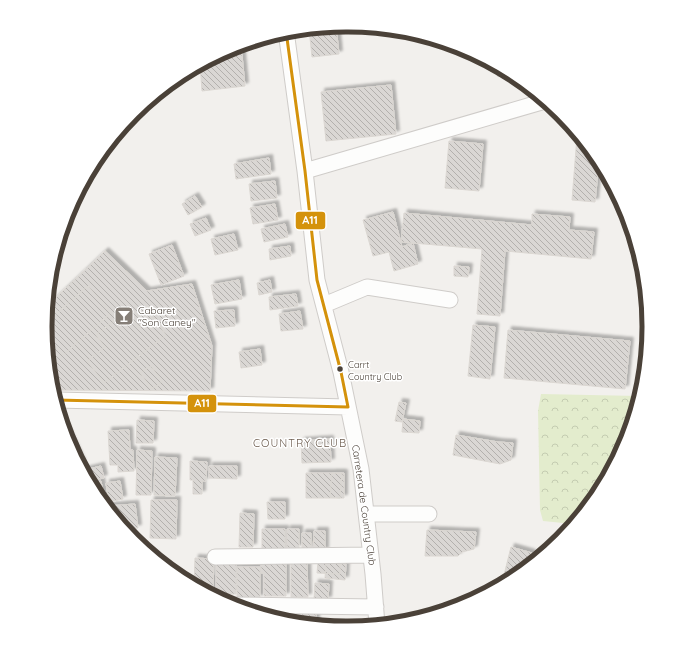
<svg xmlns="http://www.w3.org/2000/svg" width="694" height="653" font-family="Quicksand,sans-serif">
<defs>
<pattern id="forest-crowns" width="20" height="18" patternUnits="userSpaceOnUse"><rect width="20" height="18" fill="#e3eccd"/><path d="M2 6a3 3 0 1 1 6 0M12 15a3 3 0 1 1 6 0" fill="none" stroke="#c4ccb1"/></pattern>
<pattern id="building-back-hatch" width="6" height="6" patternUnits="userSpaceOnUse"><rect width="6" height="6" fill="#dad7d4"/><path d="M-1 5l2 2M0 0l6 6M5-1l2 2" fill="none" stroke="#b3b0ad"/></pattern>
<filter id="shadow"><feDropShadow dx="3.5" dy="-3.5" stdDeviation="1" flood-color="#0004"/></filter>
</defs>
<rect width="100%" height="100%" fill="#f2f0ed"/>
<path fill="url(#forest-crowns)" d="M541 394 639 396 625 442 598 494 573 524 543 521 540 510 538 411Z"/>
<path fill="url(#building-back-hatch)" stroke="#dbd7d2" filter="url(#shadow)" d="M336 26 339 54 312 57 309 29Z
M241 45 245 86 202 91 200 65 232 48Z
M499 67 513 75V79L497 76Z
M391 85 396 134 326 141 321 92Z
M577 136H579L599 161 595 202 572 200Z
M449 141 483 144 479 191 445 188Z
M269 158 271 174 236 179 234 164Z
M275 181 277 198 251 201 249 184Z
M195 196 202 207 188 215 182 204Z
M275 204 278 220 253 224 250 208Z
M393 212 402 247 413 243 418 264 394 271 389 252 373 256 363 220Z
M404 213 532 225V214L570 217 569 230 594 232 591 259 505 251 500 316 477 314 482 249 401 242Z
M206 218 211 230 195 236 190 224Z
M285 224 288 237 264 242 261 229Z
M234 234 238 250 215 255 211 239Z
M172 245 184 276 161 285 149 254Z
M290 246 291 256 270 260 269 249Z
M105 251 147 291 192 284 212 346 210 391 57 390 51 382 46 326 47 306Z
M454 266 469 267 468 277 454 276Z
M239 280 242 299 215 304 211 285Z
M270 280 272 292 259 295 257 283Z
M88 286 111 313 63 355 47 337 46 323Z
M296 294 298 306 270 310 269 297Z
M234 310 235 326 216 328 214 311Z
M126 311 139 328 153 317 166 335 104 383 87 361 105 347 96 335Z
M300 311 303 329 281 331 279 314Z
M473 325 495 327 490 379 468 376Z
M508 330 630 341 625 389 504 378Z
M260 349 262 365 241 368 239 352Z
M151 366 162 382 152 389 140 373Z
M399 402 406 403 402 422 395 421Z
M403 419 420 421 419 433 402 432Z
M137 420 154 421 153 443H136Z
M62 421 82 463 81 464 68 442Z
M129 430 130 450H133L134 471 118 472V465H110L108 431Z
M456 435 498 442 513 443 511 460 500 464 453 455Z
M330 439 331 462 302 463 301 441Z
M137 450 152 451 151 495H136Z
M155 457 177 458 175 496 154 495Z
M190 461 207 462 206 481H202V494H193V480H190Z
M101 466 104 478 89 481 84 470Z
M209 466H237V479L209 478Z
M306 473H344V498H306Z
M332 473H342L340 498 330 497Z
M101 481 106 506 96 494 90 483Z
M120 481 123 499 109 502 106 483Z
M151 500H177L176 539 150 538Z
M267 502H285V519H268Z
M135 504 138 528 125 529 109 509 108 506Z
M240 513 254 514 253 547H239Z
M262 529H285V552H262Z
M287 529H299V548H287Z
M427 530 476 532 474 549 462 552 458 556H425Z
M314 531H325V551H313Z
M302 533H311V551H302Z
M511 547 532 553 529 566 514 577 504 575Z
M195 558 214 559 213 592H206L194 585Z
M216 559H236V594H216Z
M261 560H286V596H264V573H261Z
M291 561H307L308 597H291Z
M318 562 340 563V574L317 573Z
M326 563 346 564 345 580 325 578Z
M237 567H260V598H237Z
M315 583 329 584 328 600 314 599Z
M293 611 316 612V625L292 623Z
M273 615H291V622L273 618Z"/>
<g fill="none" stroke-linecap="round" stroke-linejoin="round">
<g stroke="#cfccc9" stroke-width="17">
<path id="minor" d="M286 31 305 171 317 280 341 372 361 469 373 574 377 625
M305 171 545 101
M324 305 367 287 450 300
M56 400 348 407
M366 514H429
M215 557 371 555
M231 605 376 607"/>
</g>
<use href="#minor" stroke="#fdfdfc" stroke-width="15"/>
<g stroke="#fff" stroke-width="6">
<path id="bus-1" d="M286 31 305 171 317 280 341 372 348 407
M56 400 348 407"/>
</g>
<use href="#bus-1" stroke="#d4920b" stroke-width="3"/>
</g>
<defs>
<g id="bar-square" transform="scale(1)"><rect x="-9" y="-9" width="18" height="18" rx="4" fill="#857e77" stroke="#fff"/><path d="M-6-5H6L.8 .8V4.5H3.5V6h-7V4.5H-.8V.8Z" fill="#fff"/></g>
</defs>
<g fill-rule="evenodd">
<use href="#bar-square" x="124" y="316"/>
</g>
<circle fill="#4a4138" stroke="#fff" stroke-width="1.5" cx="340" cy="369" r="3.5"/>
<g text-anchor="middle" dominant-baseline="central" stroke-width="3" stroke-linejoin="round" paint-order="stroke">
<g font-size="9" fill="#4a4138" stroke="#fff" text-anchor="start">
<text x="348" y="364">Carrt<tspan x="348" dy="12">Country Club</tspan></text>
</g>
<g font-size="10" fill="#4a4138" stroke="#fff" text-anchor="start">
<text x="138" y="310">Cabaret<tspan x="138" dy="12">"Son Caney"</tspan></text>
</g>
<g font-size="10" fill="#4a4138" stroke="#fff">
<text transform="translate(364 505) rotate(82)">Carretera de Country Club</text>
</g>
<g font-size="11" letter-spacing="1" fill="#6d5d4f" stroke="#fff">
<text x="300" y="443">COUNTRY CLUB</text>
</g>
</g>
<path d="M0 0H694V653H0ZM346 32H348A294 294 0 0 1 642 326V327A294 294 0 0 1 348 621H346A294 294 0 0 1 52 327V326A294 294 0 0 1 346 32Z" fill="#fff" fill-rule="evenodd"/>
<path fill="none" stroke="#4a4138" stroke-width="5" d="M346 32H348A294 294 0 0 1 642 326V327A294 294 0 0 1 348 621H346A294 294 0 0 1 52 327V326A294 294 0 0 1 346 32Z"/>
<g stroke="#fff" stroke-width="1.5">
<rect x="295" y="211" width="31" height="19" rx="4" fill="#d4920b"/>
<rect x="187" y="394" width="30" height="19" rx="4" fill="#d4920b"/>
</g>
<g font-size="11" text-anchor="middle" font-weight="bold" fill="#fff">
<text x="310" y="224">A11</text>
<text x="202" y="407">A11</text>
</g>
</svg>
